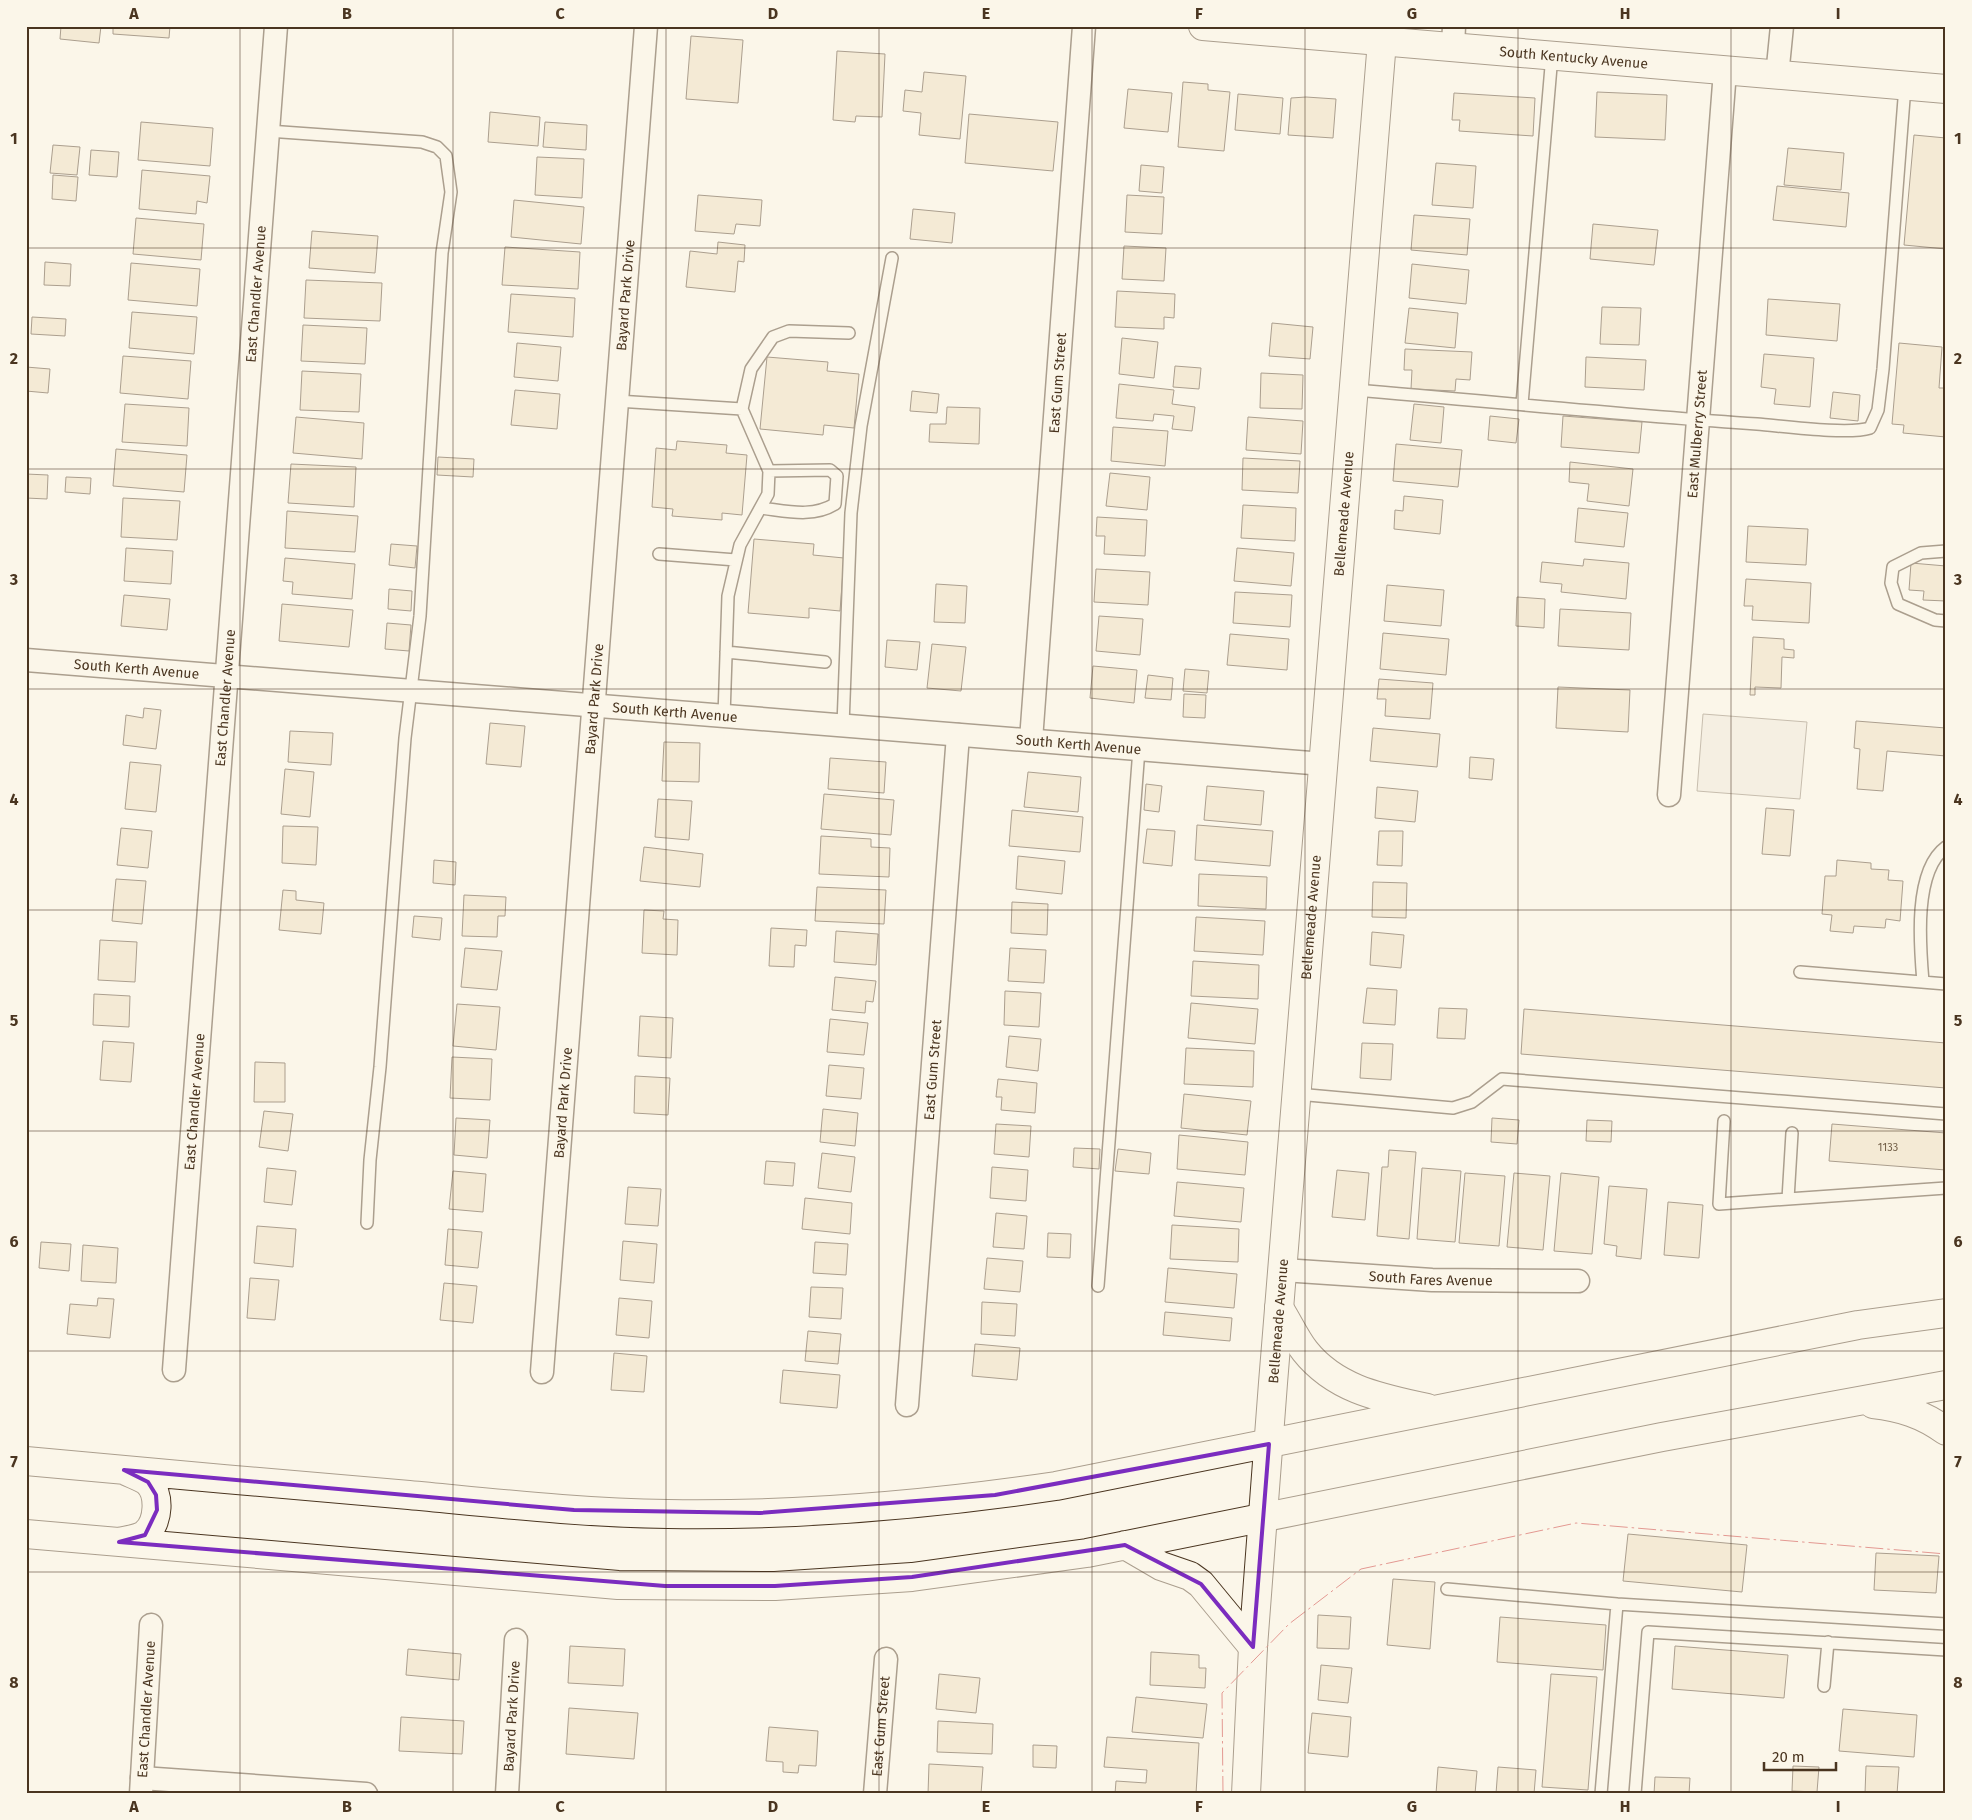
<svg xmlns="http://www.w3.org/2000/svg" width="1972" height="1820" font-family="'Fira Sans',sans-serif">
<rect width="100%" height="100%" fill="#fbf6e9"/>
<path fill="#ede7d9" stroke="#887966" d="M1703 714 1807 722 1800 799 1697 791Z"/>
<path fill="#ecdcbc" stroke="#4a3520" d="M61 26H101L99 43 60 39Z
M113 26H170L169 38 113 34Z
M691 36 743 40 738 103 686 99Z
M837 51 885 54 882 117 856 116 855 122 833 120Z
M924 72 966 76 960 139 919 135 921 113 903 111 905 90 922 92Z
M1183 82 1208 84V90L1230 92 1224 151 1178 147Z
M1128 89 1172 93 1168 132 1124 128Z
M1597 92 1667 95 1665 140 1595 137Z
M1454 93 1535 98 1533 136 1459 131 1460 120H1452Z
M1238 94 1283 98 1280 134 1235 130Z
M1306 97 1336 99 1333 138 1288 135 1291 98Z
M490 112 540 117 538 146 488 142Z
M969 114 1058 122 1053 171 965 163Z
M141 122 213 128 210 166 138 160Z
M545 122 587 125 586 150 543 147Z
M1914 135 1946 138V249L1904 245Z
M53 145 80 147 77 175 50 173Z
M1788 148 1844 153 1841 190 1784 185Z
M91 150 119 152 117 177 89 175Z
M537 157 584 159 582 198 535 195Z
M1436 163 1476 166 1473 208 1432 205Z
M1141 165 1164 167 1162 193 1139 191Z
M142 170 210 176 207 203 197 201 196 214 139 209Z
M53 175 78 177 76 201 52 199Z
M1777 186 1849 193 1846 227 1773 220Z
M698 195 762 200 760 226 736 224 734 234 695 231Z
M1127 195 1164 197 1162 234 1125 232Z
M514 200 584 207 581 244 511 237Z
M913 209 955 213 952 243 910 239Z
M1414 215 1470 219 1467 255 1411 250Z
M136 218 204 224 201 260 133 254Z
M1593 224 1658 230 1654 265 1590 259Z
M312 231 378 236 375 273 309 268Z
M718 242 745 245 744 262 738 261 735 292 686 287 690 251 717 254Z
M1124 246 1166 248 1164 281 1122 279Z
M505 247 580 252 578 289 502 285Z
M45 262 71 264 70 286 44 285Z
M131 263 200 269 197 306 128 300Z
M1412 264 1469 270 1466 304 1409 298Z
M306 280 382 283 380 321 304 318Z
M1117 291 1175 294 1174 318 1164 317V329L1115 327Z
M511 294 575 298 573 337 508 332Z
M1768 299 1840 304 1837 341 1766 335Z
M1602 307 1641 308 1639 345 1600 344Z
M1409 308 1458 313 1455 348 1405 343Z
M132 312 197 317 194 354 129 348Z
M32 317 66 319 65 336 31 334Z
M1272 323 1313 327 1310 359 1269 356Z
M303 325 367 328 365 364 301 361Z
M1122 338 1158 342 1154 378 1119 374Z
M517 343 561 347 558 381 514 377Z
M1899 343 1942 347 1939 388H1946V437L1903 433 1904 425 1892 424Z
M1405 349 1472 352 1470 380 1456 379 1455 391 1411 389 1412 370H1404Z
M1764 354 1814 358 1810 407 1774 404 1776 389 1761 387Z
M123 356 191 361 188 399 120 393Z
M767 357 828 362 827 371 859 374 854 428 824 425 823 435 760 429Z
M1586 357 1646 360 1644 390 1585 387Z
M1175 366 1201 368 1199 389 1173 387Z
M26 367 50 369 48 393 26 391Z
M302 371 361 374 359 412 300 410Z
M1261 373 1303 375 1302 409 1260 408Z
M1119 384 1174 390 1172 404 1195 407 1192 431 1172 429 1174 416 1154 414 1153 421 1116 418Z
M515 390 560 394 557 429 511 425Z
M912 391 939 394 937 413 910 411Z
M1833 392 1860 395 1858 421 1830 418Z
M125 404 189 408 187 446 122 442Z
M1414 404 1444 407 1441 443 1410 440Z
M947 407 980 408 979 444 929 442 930 424H946Z
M1490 416 1519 419 1516 443 1488 440Z
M1563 416 1642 422 1639 453 1561 447Z
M296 417 364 423 362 459 293 453Z
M1248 417 1303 421 1301 454 1246 450Z
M1113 427 1168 431 1165 466 1111 461Z
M677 441 727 445 726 453 747 455 742 515 722 513V520L672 516 673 509 652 507 656 448 676 450Z
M1396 444 1462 450 1458 487 1393 481Z
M116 449 187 455 184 492 113 486Z
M438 457 474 459 473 477 437 475Z
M1243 458 1300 461 1298 493 1242 490Z
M1570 462 1633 469 1629 506 1587 501 1589 484 1569 482Z
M291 464 356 467 354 507 288 503Z
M1110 473 1150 477 1147 510 1106 506Z
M26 474 48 475 47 499 26 498Z
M66 477 91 478 90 494 65 492Z
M1404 496 1443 500 1440 534 1394 529 1395 510 1403 511Z
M123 498 180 501 177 540 121 537Z
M1243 505 1296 508 1295 541 1241 538Z
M1578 508 1628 513 1624 547 1575 542Z
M287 511 358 516 355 552 285 548Z
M1097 517 1147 520 1145 556 1104 554 1105 536H1096Z
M1748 526 1808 529 1806 565 1746 562Z
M754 539 814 544 813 555 844 558 840 611 809 608V618L748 613Z
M391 544 417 546 415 568 389 565Z
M126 548 173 551 171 584 124 581Z
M1237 548 1294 553 1291 586 1234 581Z
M285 558 355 564 352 599 292 594 293 582 283 581Z
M1584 559 1629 563 1626 599 1561 592 1562 584 1540 582 1542 562 1583 566Z
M1911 563 1946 566V601L1923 600 1924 591 1909 590Z
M1096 569 1150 572 1148 605 1094 602Z
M1746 579 1811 583 1809 623 1752 620 1753 606H1744Z
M936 584 967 586 965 623 934 622Z
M1387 585 1444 590 1441 626 1384 621Z
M389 589 412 591 411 611 388 609Z
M1235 592 1292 595 1290 627 1233 623Z
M124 595 170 599 167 630 121 626Z
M1517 597 1545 599 1544 628 1516 626Z
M282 604 353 610 349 647 279 641Z
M1560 609 1631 613 1629 650 1558 646Z
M1099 616 1143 619 1140 655 1096 651Z
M387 623 411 625 409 651 385 649Z
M1383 633 1449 639 1446 675 1380 669Z
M1230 634 1289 639 1287 670 1227 665Z
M1753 637 1784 639V649L1794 650V658L1782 657 1781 688 1755 687V695H1750Z
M887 640 920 642 917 670 885 667Z
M932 644 966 647 961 691 927 688Z
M1093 666 1137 670 1134 703 1090 698Z
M1185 669 1209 671 1207 693 1183 691Z
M1148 675 1173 678 1171 700 1145 698Z
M1379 679 1433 683 1430 719 1385 716 1386 699H1377Z
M1558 687 1630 690 1628 732 1556 728Z
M1184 694 1206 695 1205 718 1183 717Z
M144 708 161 710 156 749 123 745 126 715 143 718Z
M1856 721 1946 728V756L1887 751 1883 791 1857 789 1860 749 1854 748Z
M490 723 525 726 521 767 486 764Z
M1373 728 1440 734 1437 767 1370 761Z
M290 731 333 733 331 765 288 762Z
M664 742 700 743 699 782 662 781Z
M1470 757 1494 759 1492 780 1469 778Z
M830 758 886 762 884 793 828 789Z
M130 762 161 765 156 812 125 809Z
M285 769 314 772 310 817 281 814Z
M1028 772 1081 777 1078 812 1024 807Z
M1146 784 1162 786 1159 812 1144 810Z
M1207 786 1264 791 1261 825 1204 820Z
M1377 787 1418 791 1415 822 1375 818Z
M824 794 894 800 891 835 821 829Z
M658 799 692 801 689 840 655 837Z
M1766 808 1794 810 1790 856 1762 854Z
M1012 810 1083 817 1080 852 1009 846Z
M1197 825 1273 831 1270 866 1195 860Z
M283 826 318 827 316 865 282 863Z
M121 828 152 831 148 868 117 865Z
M1147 829 1175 831 1172 866 1143 863Z
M1379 831H1403L1402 866 1377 865Z
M821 836 871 839V847L890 848 889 877 819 874Z
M644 847 703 854 700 887 640 881Z
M1018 856 1065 861 1062 894 1016 889Z
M434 860 456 862 455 885 433 883Z
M1837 860 1871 863V869L1889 870 1888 880 1903 881 1900 921 1886 919 1885 928 1854 926 1853 933 1830 931 1832 915 1822 914 1825 876H1836Z
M1199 874 1267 877 1266 909 1198 906Z
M116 879 146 881 142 924 112 921Z
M1373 882 1407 883 1406 918 1372 917Z
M817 887 886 890 884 924 815 921Z
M283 890 296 891V900L324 903 321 934 279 930Z
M464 895 506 897 505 916H498L497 937 462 936Z
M1012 902 1048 904 1047 935 1011 933Z
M644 910 664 911 663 919 678 920 677 955 642 953Z
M414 916 442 918 440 940 412 937Z
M1196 917 1265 921 1263 955 1194 951Z
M771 928 807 930 806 946 795 945 794 967 769 966Z
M836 931 878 934 876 965 834 962Z
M1372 932 1404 935 1401 968 1370 965Z
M100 940 137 942 135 982 98 980Z
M465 948 502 951 497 990 461 987Z
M1010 948 1046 950 1044 983 1008 981Z
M1193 961 1259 965 1258 999 1191 996Z
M835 977 876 981 873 1002 866 1001 865 1013 832 1010Z
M1367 988 1397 990 1395 1025 1363 1023Z
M1005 991 1041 993 1039 1027 1004 1025Z
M94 994 130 996 129 1027 93 1025Z
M1191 1003 1258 1009 1255 1044 1188 1038Z
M457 1004 500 1007 496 1050 453 1046Z
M1439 1008 1467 1009 1465 1039 1437 1038Z
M1524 1009 1946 1043V1088L1521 1054Z
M640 1016 673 1018 671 1058 638 1056Z
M830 1019 868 1023 864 1055 827 1052Z
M1009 1036 1041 1039 1038 1071 1006 1067Z
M103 1041 134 1043 131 1082 100 1080Z
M1362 1043 1393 1044 1391 1080 1360 1078Z
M1186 1048 1254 1051 1253 1087 1184 1084Z
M452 1057 492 1059 490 1100 450 1098Z
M255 1062 285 1063V1102H254Z
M829 1065 864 1068 861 1099 826 1096Z
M635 1076 670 1078 668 1115 634 1113Z
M998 1079 1037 1083 1035 1113 1001 1110 1002 1097H996Z
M1184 1094 1251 1101 1247 1135 1181 1128Z
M823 1109 858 1113 855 1146 820 1142Z
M264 1111 293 1114 288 1151 259 1147Z
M456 1118 490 1120 487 1158 454 1155Z
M1492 1118 1519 1120 1517 1144 1491 1142Z
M1587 1120 1612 1121 1611 1142 1586 1141Z
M996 1124 1031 1126 1029 1157 994 1154Z
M1832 1124 1946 1133V1170L1829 1161Z
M1179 1135 1248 1142 1245 1175 1177 1169Z
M1074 1148 1100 1149 1099 1169 1073 1167Z
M1118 1149 1151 1153 1149 1174 1115 1171Z
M1389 1150 1416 1152 1409 1239 1377 1236 1382 1167H1388Z
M822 1153 855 1157 851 1192 818 1188Z
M766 1161 795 1163 793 1186 764 1184Z
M992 1167 1028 1170 1026 1201 990 1198Z
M267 1168 296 1171 292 1205 264 1202Z
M1422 1168 1461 1171 1455 1242 1417 1239Z
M1337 1170 1369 1173 1365 1220 1332 1217Z
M453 1171 486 1174 483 1212 449 1209Z
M1465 1173 1505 1176 1499 1246 1459 1243Z
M1514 1173 1550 1176 1543 1250 1507 1247Z
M1561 1173 1599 1177 1592 1254 1554 1251Z
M1177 1182 1244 1188 1241 1222 1174 1216Z
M1609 1186 1647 1189 1641 1259 1616 1256 1617 1246 1604 1244Z
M628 1187 661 1189 658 1226 625 1224Z
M805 1198 852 1203 850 1234 802 1229Z
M1668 1202 1703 1205 1699 1258 1664 1255Z
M996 1213 1027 1216 1024 1249 993 1247Z
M1172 1225 1239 1229 1238 1262 1170 1259Z
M257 1226 296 1229 293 1267 254 1263Z
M448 1229 482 1232 478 1268 445 1265Z
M1048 1233 1071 1234 1070 1258 1047 1257Z
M623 1241 657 1244 654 1283 620 1280Z
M41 1242 71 1244 69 1271 39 1268Z
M815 1242 848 1244 846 1275 813 1273Z
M83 1245 118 1248 116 1283 81 1281Z
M987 1258 1023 1261 1020 1292 984 1289Z
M1168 1268 1237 1274 1234 1308 1165 1302Z
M250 1278 279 1280 275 1320 247 1318Z
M444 1283 477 1286 473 1323 440 1320Z
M811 1287 843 1288 841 1319 809 1317Z
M98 1298 114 1299 110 1338 67 1334 70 1304 97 1306Z
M619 1298 652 1301 649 1338 616 1335Z
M982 1302 1017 1304 1015 1336 981 1334Z
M1165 1312 1232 1318 1230 1341 1163 1335Z
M808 1331 841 1334 838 1364 805 1361Z
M975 1344 1020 1348 1017 1380 972 1376Z
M614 1353 647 1356 644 1392 611 1390Z
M783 1370 840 1375 837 1408 780 1403Z
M1628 1534 1747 1545 1742 1592 1623 1581Z
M1876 1553 1939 1556 1936 1593 1874 1590Z
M1393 1579 1435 1582 1430 1649 1387 1645Z
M1318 1615 1351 1617 1349 1649 1317 1648Z
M1500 1617 1606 1625 1603 1670 1497 1662Z
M570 1646 625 1649 623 1686 568 1683Z
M1675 1646 1788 1655 1784 1698 1672 1689Z
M408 1649 461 1654 459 1680 406 1675Z
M1151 1652 1199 1655V1668H1206L1205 1688 1150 1685Z
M1321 1665 1352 1668 1348 1703 1318 1700Z
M939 1674 980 1678 976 1713 936 1709Z
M1551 1674 1597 1677 1588 1790 1542 1787Z
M1136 1697 1207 1704 1203 1738 1132 1732Z
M569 1708 638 1713 634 1759 566 1754Z
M1843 1709 1917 1715 1914 1757 1839 1751Z
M1312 1713 1351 1717 1348 1757 1308 1753Z
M401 1717 464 1721 462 1754 399 1751Z
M938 1721 993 1724 992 1754 937 1752Z
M769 1727 818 1731 816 1766 799 1765 798 1773 783 1772V1762L766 1761Z
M1107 1737 1199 1743 1196 1794H1115L1116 1781 1146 1783 1147 1770 1104 1767Z
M1033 1745 1057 1746 1056 1768 1033 1767Z
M929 1764 983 1767 981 1794H928Z
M1793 1766 1819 1767 1817 1792 1792 1791Z
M1866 1766 1899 1767 1897 1794H1865Z
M1438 1767 1477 1771 1475 1794H1436Z
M1498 1767 1536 1770 1534 1794H1496Z
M1655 1777 1690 1778 1689 1794H1654Z"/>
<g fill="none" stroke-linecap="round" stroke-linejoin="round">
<g stroke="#4a3520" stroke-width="14">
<path id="service" d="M268 131 422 142 437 147 446 156 451 192 442 253 420 616 405 738 380 1067 370 1160 367 1223
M1354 390C1488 401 1623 415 1757 424 1783 426 1848 435 1870 428L1878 410 1883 369 1905 86
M617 401 742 409
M1522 404 1552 55
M761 508C787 511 812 518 835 504L837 476 830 470 769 471
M1946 551 1921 553 1893 567 1891 583 1898 604 1935 620 1946 621
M659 554 736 560
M726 652 825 662
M724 716 728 596 740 545 768 494 769 471 742 409 751 369 773 337 789 331 849 333
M843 725 851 513 861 426 892 258
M1800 972 1946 984
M1923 982C1920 947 1913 871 1946 847
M1297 1094 1453 1108 1472 1102 1502 1079 1946 1114
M1724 1121 1719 1204 1788 1199
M1792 1133 1788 1199 1946 1188
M1098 1286 1139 749
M1447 1589 1617 1604
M1824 1686 1828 1642
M1601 1794 1617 1604 1946 1624
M1635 1794 1648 1632 1946 1650"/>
</g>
<g stroke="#4a3520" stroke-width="25">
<g id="minor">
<path d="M1453 46 1454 26"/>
<path d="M1777 76 1782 26"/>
<path id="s1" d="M26 660 1324 764"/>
<path id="s2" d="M1031 740 1084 26"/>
<path id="s3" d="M1669 795 1725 71"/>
<path id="s4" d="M1283 1270 1432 1280 1578 1281"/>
<path id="s5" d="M174 1370 276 26"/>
<path id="s6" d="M542 1372 646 26"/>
<path id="s7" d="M907 1405 958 735"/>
<path d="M142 1778 366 1794"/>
<path id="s8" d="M141 1794 151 1625"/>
<path id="s9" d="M507 1794 516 1640"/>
<path id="s10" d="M875 1794 886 1659"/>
</g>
</g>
<g stroke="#4a3520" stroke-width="30">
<g id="tertiary">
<path id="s11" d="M1203 26 1946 89"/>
<path id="s12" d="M1246 1794 1253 1647 1273 1383 1382 41"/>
</g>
</g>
<g stroke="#4a3520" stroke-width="30">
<path id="trunk" d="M1279 1308C1288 1322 1295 1338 1305 1351 1336 1390 1382 1398 1427 1408
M1873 1404C1900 1407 1923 1414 1946 1431
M26 1461C154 1473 281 1484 409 1495 495 1503 581 1513 668 1514 798 1516 927 1505 1056 1486L1858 1325 1946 1313
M26 1534 618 1585 775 1586 912 1577 1087 1553 1662 1437 1946 1385
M119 1542C126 1540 139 1539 145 1534 159 1523 161 1493 147 1481 141 1477 132 1474 126 1471
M1125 1545 1161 1566 1190 1576 1201 1584 1253 1647"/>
</g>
<use href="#service" stroke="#fbf6e9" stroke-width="11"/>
<use href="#minor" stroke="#fbf6e9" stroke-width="22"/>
<use href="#tertiary" stroke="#fbf6e9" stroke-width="28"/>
<use href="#trunk" stroke="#fbf6e9" stroke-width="28"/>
<path stroke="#c62828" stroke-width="1" stroke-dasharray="18 4 2.5 4" stroke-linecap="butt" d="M1223 1794 1222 1693 1289 1624 1361 1569 1576 1523 1946 1554"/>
</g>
<path d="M0 0H1972V1820H0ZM1269 1444 1253 1647 1201 1584 1125 1545 912 1577 775 1586H665L119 1542 145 1535 157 1510 156 1495 148 1482 124 1470 574 1510 760 1513 995 1495Z" fill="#fbf6e9" fill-opacity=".55" fill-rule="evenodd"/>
<path fill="none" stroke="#7b2cbf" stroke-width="4" stroke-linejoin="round" d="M1269 1444 1253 1647 1201 1584 1125 1545 912 1577 775 1586H665L119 1542 145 1535 157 1510 156 1495 148 1482 124 1470 574 1510 760 1513 995 1495Z"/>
<path fill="none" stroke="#4a3520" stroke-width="1" stroke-opacity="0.55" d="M240 26V1794M453 26V1794M666 26V1794M879 26V1794M1092 26V1794M1305 26V1794M1518 26V1794M1731 26V1794M26 248H1946M26 469H1946M26 689H1946M26 910H1946M26 1131H1946M26 1351H1946M26 1572H1946"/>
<g text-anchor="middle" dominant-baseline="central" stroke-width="4" stroke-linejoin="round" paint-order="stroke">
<g font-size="11" fill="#725f47">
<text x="1888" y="1147">1133</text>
</g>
<g font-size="14" fill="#4a3520" stroke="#fbf6e9">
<text stroke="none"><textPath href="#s11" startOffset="372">South Kentucky Avenue</textPath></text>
<text stroke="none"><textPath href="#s5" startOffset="1079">East Chandler Avenue</textPath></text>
<text stroke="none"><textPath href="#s6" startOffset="1080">Bayard Park Drive</textPath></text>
<text stroke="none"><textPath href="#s2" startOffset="358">East Gum Street</textPath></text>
<text stroke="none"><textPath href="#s3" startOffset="362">East Mulberry Street</textPath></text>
<text stroke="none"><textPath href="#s12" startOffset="1284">Bellemeade Avenue</textPath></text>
<text stroke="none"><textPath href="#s1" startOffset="111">South Kerth Avenue</textPath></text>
<text stroke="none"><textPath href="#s5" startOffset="674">East Chandler Avenue</textPath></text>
<text stroke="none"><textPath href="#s6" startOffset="675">Bayard Park Drive</textPath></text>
<text stroke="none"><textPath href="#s1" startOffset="651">South Kerth Avenue</textPath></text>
<text stroke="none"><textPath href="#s1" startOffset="1056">South Kerth Avenue</textPath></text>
<text stroke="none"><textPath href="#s12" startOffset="879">Bellemeade Avenue</textPath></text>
<text stroke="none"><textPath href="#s7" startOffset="336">East Gum Street</textPath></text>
<text stroke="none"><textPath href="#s5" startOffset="269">East Chandler Avenue</textPath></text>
<text stroke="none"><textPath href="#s6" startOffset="270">Bayard Park Drive</textPath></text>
<text stroke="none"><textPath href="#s4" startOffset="148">South Fares Avenue</textPath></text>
<text stroke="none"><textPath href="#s12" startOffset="474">Bellemeade Avenue</textPath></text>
<text stroke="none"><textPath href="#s8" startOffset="85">East Chandler Avenue</textPath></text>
<text stroke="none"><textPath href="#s9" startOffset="78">Bayard Park Drive</textPath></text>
<text stroke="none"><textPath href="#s10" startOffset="68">East Gum Street</textPath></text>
</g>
</g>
<rect width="1972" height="1820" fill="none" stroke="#fbf6e9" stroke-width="55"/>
<path d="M1764 1762v8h72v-8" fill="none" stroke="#4a3520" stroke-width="2.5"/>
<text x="1772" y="1762" font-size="15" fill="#4a3520" stroke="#fbf6e9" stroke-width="4" paint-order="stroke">20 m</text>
<rect x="28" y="28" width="1916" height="1764" fill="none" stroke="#4a3520" stroke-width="2"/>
<g font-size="16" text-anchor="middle" font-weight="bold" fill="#4a3520">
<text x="134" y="19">A</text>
<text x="347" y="19">B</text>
<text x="560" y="19">C</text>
<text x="773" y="19">D</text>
<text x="986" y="19">E</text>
<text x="1199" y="19">F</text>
<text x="1412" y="19">G</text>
<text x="1625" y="19">H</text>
<text x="1838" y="19">I</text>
<text x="14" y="144">1</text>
<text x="1958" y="144">1</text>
<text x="14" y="364">2</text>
<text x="1958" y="364">2</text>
<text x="14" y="585">3</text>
<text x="1958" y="585">3</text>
<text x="14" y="805">4</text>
<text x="1958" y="805">4</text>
<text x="14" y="1026">5</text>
<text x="1958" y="1026">5</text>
<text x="14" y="1247">6</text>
<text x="1958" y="1247">6</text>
<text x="14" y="1467">7</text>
<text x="1958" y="1467">7</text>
<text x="14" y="1688">8</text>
<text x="1958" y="1688">8</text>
<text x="134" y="1812">A</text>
<text x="347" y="1812">B</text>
<text x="560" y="1812">C</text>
<text x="773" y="1812">D</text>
<text x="986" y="1812">E</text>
<text x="1199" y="1812">F</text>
<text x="1412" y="1812">G</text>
<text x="1625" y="1812">H</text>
<text x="1838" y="1812">I</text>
</g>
</svg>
